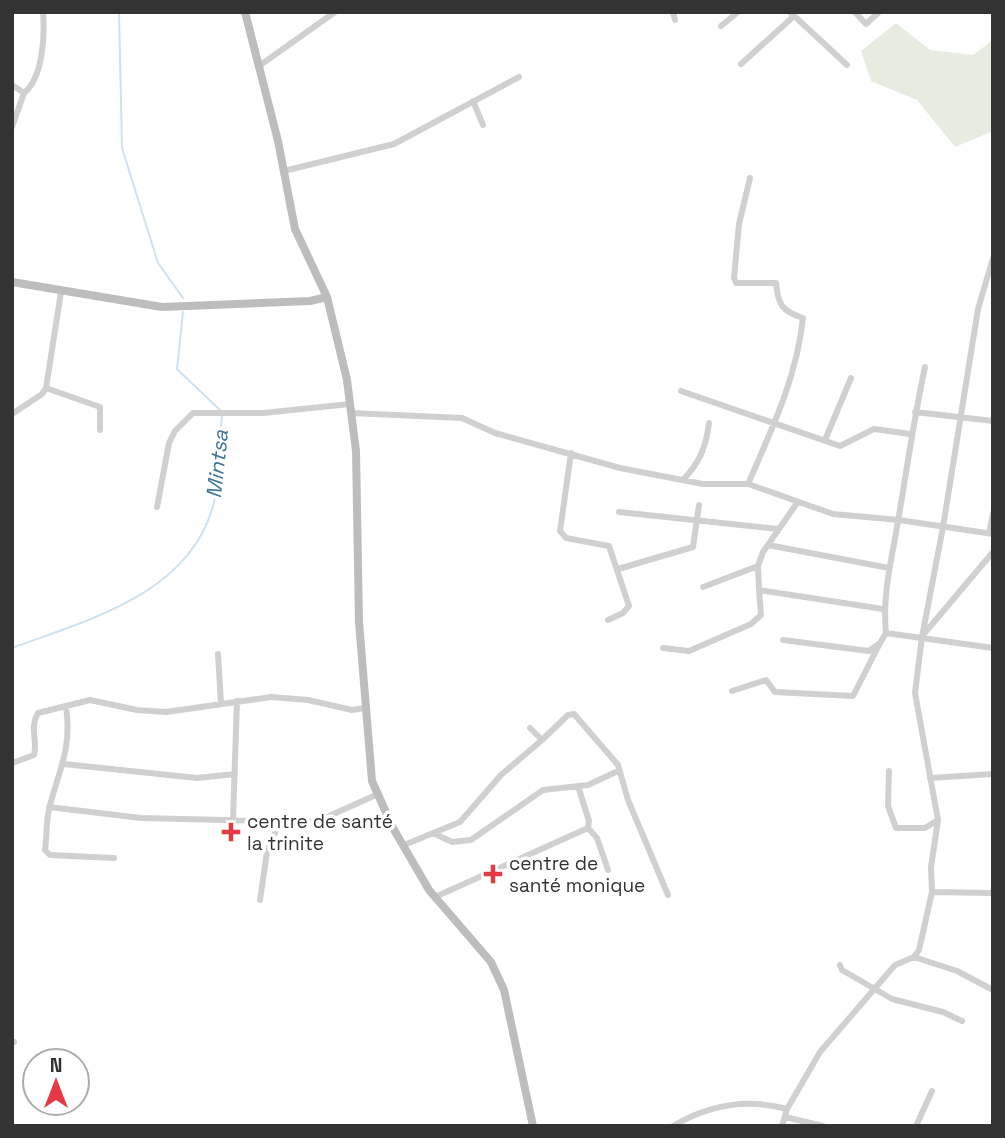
<svg xmlns="http://www.w3.org/2000/svg" width="1005" height="1138" font-family="'Space Grotesk',sans-serif">
<rect width="100%" height="100%" fill="#fff"/>
<path fill="#e6ecdf" d="M896 23 930 50 973 55 993 40V131L955 147 917 100 871 81 861 51Z"/>
<g fill="none" stroke-linecap="round" stroke-linejoin="round">
<path stroke="#cfe2ee" stroke-width="2" d="M119 12 122 148 158 263 183 298
M183 312 177 369 221 411
M12 648C88 620 189 594 213 506 221 478 219 444 222 415"/>
<path stroke="#d0d0d0" stroke-width="6" d="M673 12 675 20
M790 12 847 65
M855 12 866 24 879 12
M721 26 738 12
M741 64 794 16
M259 66 335 12
M12 85 24 93 12 127
M24 93C43 78 45 35 43 12
M473 101 483 125
M284 171 394 144 519 77
M925 367C914 418 907 469 898 521 892 559 882 594 886 633L993 648
M46 388 100 407V430
M681 391 840 446 874 429 910 434
M915 412 993 421
M351 413 462 418 495 433 620 468 703 484H748L833 514 899 520 993 534
M12 414 42 394 46 388 61 292
M825 440 851 378
M571 453 560 531 566 538 609 546 629 606 623 613 608 620
M683 480C700 462 706 447 709 423
M748 484C771 431 797 377 803 318 782 311 778 305 776 283H736L734 278 739 224 750 178
M797 503 763 552 758 566 759 590 883 609
M157 507 169 443 175 431 193 413H263L350 404
M619 512 778 529
M989 533 993 513
M768 545 889 568
M618 569 693 547 699 505
M703 587 758 566
M923 635 993 552
M783 640 869 651 880 643 886 633
M663 648 689 651 751 624 761 615 759 590
M218 654 221 703
M732 691 766 680 775 692 853 696 880 643
M66 706C72 747 60 768 50 805 46 819 47 835 45 850L50 855 114 858
M542 740 568 715 574 714 618 765 628 800 668 895
M12 763 34 755C38 740 29 728 38 713L90 700 137 710 166 712 271 697 308 700 352 710 365 708
M64 764 197 778 235 774
M889 771 888 806 896 828H925L938 820
M930 778 993 774
M49 807 141 818 308 822 318 821 378 794
M233 819 237 701
M588 828 597 838 608 870
M433 833 452 842 471 840 543 790 588 785 618 771
M404 845 460 822 501 775 542 740 530 728
M932 892 931 867 938 820 915 693 922 637 943 527 978 309 993 258
M435 897 588 828 589 821 578 786
M260 900 267 852 280 821
M914 957 957 971 993 990
M840 965 842 970 892 999 943 1012 962 1021
M12 1042H14
M785 1117 823 1126
M673 1126C709 1105 747 1098 787 1109
M782 1126 787 1109 820 1052 895 965 914 957 919 950 932 892 993 893
M916 1126 932 1091"/>
<path stroke="#bdbdbd" stroke-width="8" d="M245 12 278 141 295 229 327 297 347 380 356 451 359 622 372 781 393 828 429 890 491 962 504 990 533 1126
M12 282 162 307 310 301 327 297"/>
</g>
<g fill="#e63946" stroke="#fff" stroke-width="2.5">
<path d="M227.5 821.5h7v7h7v7h-7v7h-7v-7h-7v-7h7z"/>
<path d="M489.5 863.5h7v7h7v7h-7v7h-7v-7h-7v-7h7z"/>
</g>
<g text-anchor="middle" dominant-baseline="central" stroke-width="7" stroke-linejoin="round" paint-order="stroke">
<g font-size="19" fill="#333" stroke="#fff" text-anchor="start">
<text x="247" y="821">centre de santé<tspan x="247" dy="22">la trinite</tspan></text>
<text x="509" y="863">centre de<tspan x="509" dy="22">santé monique</tspan></text>
</g>
<g font-size="21" font-style="italic" fill="#3f7597" stroke="#fff">
<text transform="translate(217 464) rotate(-84)">Mintsa</text>
</g>
</g>
<rect width="1005" height="1138" fill="none" stroke="#333333" stroke-width="28"/>
<g transform="translate(56 1082)"><circle r="33" fill="#ffffff" stroke="#adadad" stroke-width="2"/>
<path d="M0-5L12 26L0 18L-12 26Z" fill="#e63946"/>
<text y="-10" font-size="19" font-weight="bold" text-anchor="middle" fill="#333333">N</text>
</g>
</svg>
